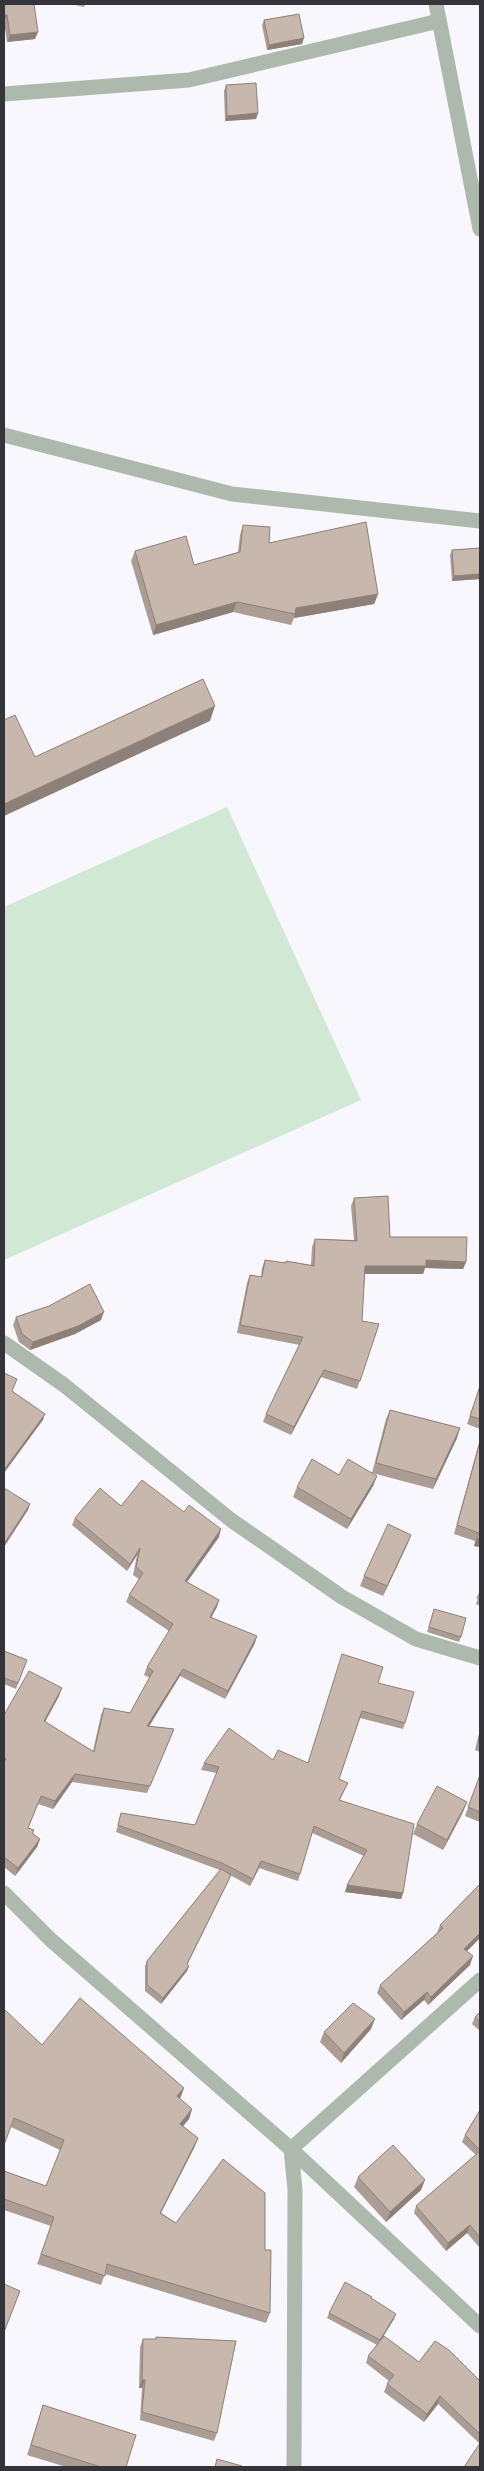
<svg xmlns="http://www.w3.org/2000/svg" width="484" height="2471" font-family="'PT Sans Narrow',sans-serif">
<rect width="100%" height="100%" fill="#f9f7fe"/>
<path fill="#d0e8d4" d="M227 807 361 1100 4 1260V907Z"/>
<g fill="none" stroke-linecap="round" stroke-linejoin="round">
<path stroke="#acb9ac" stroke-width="15" d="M436 4 480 229
M4 94 189 80 439 21
M4 435 232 494 480 521
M4 1343 64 1385 231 1520 342 1597 416 1639 480 1658
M4 1893 51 1940 291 2149 480 2326
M294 2467 295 2190 291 2149 480 1980"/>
</g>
<path fill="#ac9d94" d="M4 4 35 39 7 42 4 22Z
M70 4H85L84 7Z
M264 20 302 44 267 50 262 25Z
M226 85 258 113 256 119 225 121 224 91Z
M243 525 269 543 378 594 374 604 294 618 291 625 233 612 153 635 131 561 135 551 194 565 238 552 240 535Z
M480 548V579L452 581 450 555 452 550Z
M354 1198 390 1237 466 1262 463 1269 425 1268 423 1274H365L362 1321 379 1324 357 1389 321 1377 291 1435 263 1422 266 1414 300 1345 237 1333 247 1283 250 1275 261 1277 262 1268 265 1260 285 1263 286 1261 311 1265 312 1247 315 1239 354 1240 351 1206Z
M16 1317 101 1320 75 1334 30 1350 19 1342 13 1325Z
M480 1386V1429L467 1424Z
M390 1410 460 1428 457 1438 433 1489 372 1473 377 1476 373 1486 347 1529 293 1497 297 1487 339 1475 372 1473 386 1419Z
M480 1439V1547L474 1546 475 1541 454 1534Z
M121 1506 184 1512 219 1537 187 1582 219 1600 211 1618 255 1643 225 1699 180 1676 149 1726 174 1729 147 1793 72 1782 53 1809 38 1804 28 1828 34 1830 33 1834 40 1839 37 1847 15 1876 4 1867V1715L59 1696 45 1722 93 1751 101 1715 104 1708 130 1713 150 1678 144 1675 147 1667 169 1631 126 1602 129 1595 139 1579 133 1575 137 1555 127 1571 72 1525 75 1518Z
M411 1535 407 1545 383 1596 360 1586 364 1576Z
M480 1592V1606L476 1604Z
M434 1609 461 1637 459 1642 427 1632Z
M4 1651 27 1660 16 1689 4 1684Z
M378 1683 405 1723 403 1729 360 1718 339 1779 345 1789 340 1800 403 1893 401 1899 345 1892 364 1856 312 1833 298 1881 259 1868 250 1886 230 1875 187 1964 189 1966 187 1971 161 2004 145 1991V1966L147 1961 220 1870 116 1832 121 1813 195 1825 217 1773 201 1770 204 1763 273 1760 307 1763Z
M480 1730V1752L475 1750Z
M480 1775V1822L465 1816Z
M463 1812 443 1850 413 1834 417 1824Z
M480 1884V1938L467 1951 470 1965 428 2005 424 2000 401 2020 377 1993 380 1985 437 1933 440 1925Z
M480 2012V2031L472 2024 475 2017Z
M371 2029 341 2063 320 2042 324 2032Z
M42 2045 184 2088 180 2099 192 2109 189 2119 183 2126 198 2138 194 2148 161 2213 176 2223 265 2250 270 2313 266 2323 105 2274 101 2285 37 2264 51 2226 4 2210V2171L46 2186 60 2150 11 2127Z
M480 2110V2248L467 2233 446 2251 414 2213 416 2206 476 2155 462 2142 465 2135Z
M358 2177 421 2190 386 2222 354 2187Z
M372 2299 394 2319 383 2336 419 2362 480 2381V2467V2444L438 2404 424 2422 384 2392 387 2384 389 2381 366 2363 368 2356 377 2345 327 2318 329 2313Z
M156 2337 217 2433 214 2441 140 2420 142 2388H139L140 2347 143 2339H156Z
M43 2405 126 2467H66L27 2455Z"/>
<path fill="#8c8078" d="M4 15H7L4 22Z
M38 32 35 39 7 42 10 35Z
M304 38 302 44 267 50 269 45Z
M258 113 256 119 225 121 227 116Z
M480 574V579L452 581 454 576Z
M378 594 374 604 294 618 296 608Z
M237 602 233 612 153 635 156 625Z
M215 706 210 721 4 816V804Z
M426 1260 466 1262 463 1269 425 1268 423 1274H363L365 1266Z
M104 1312 101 1320 75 1334 30 1350 33 1342Z
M324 1370 321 1377 291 1435 294 1427Z
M45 1414 43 1420 4 1473V1470Z
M460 1428 457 1438 433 1489 436 1479Z
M377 1476 373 1486 347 1529 351 1519Z
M30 1504 28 1510 4 1547V1544Z
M221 1529 219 1537 182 1589 185 1581Z
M411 1535 407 1545 383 1596 387 1586Z
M477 1538H480V1547L474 1546Z
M140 1548 137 1555 127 1571 130 1564Z
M219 1600 217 1607 207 1625 210 1617Z
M257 1636 255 1643 225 1699 228 1691Z
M183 1669 180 1676 145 1733 147 1726Z
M62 1688 59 1696 41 1729 44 1721Z
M75 1774 72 1782 53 1809 55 1801Z
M467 1802 463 1812 443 1850 447 1840Z
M40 1839 37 1847 15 1876 18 1868Z
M261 1861 259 1868 250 1886 253 1879Z
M231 1875 229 1880 185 1969 187 1964Z
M347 1885 403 1893 401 1899 345 1892Z
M480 1933V1938L461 1957 464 1949Z
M473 1956 470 1965 428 2005 431 1997Z
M189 1966 187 1971 161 2004 163 1998Z
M427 1992 424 2000 401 2020 404 2012Z
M375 2019 371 2029 341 2063 344 2053Z
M184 2088 180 2098 173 2106 177 2096Z
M192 2109 189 2119 177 2133 180 2124Z
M198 2138 194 2148 156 2222 160 2213Z
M425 2180 421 2190 386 2222 390 2212Z
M470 2225 467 2233 446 2251 448 2243Z
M396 2314 394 2319 378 2345 380 2340Z
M142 2380H145L142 2388H139Z
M440 2396 438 2404 424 2422 427 2414Z"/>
<path fill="#c8b7ac" stroke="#8c8078" d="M4 4H34L38 32 10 35 7 15H4Z
M299 14 304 38 269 45 264 20Z
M256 83 258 113 227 116 226 85Z
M366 522 378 594 296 608 295 614 237 602 156 625 135 551 186 536 194 565 240 552 243 525 270 527 269 543Z
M480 548V574L454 576 452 550Z
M203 679 215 706 4 804V720L15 715 35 757Z
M388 1196 390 1237H467L466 1262 426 1260V1266H365L362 1321 379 1324 360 1381 324 1370 294 1427 266 1414 303 1337 240 1325 250 1275 262 1277 265 1260 286 1263V1261L314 1266 315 1239 357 1241 354 1198Z
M90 1284 104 1312 78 1326 33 1342 22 1334 16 1317 49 1306Z
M4 1373 17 1379 12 1391 45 1414 4 1470Z
M480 1386V1419L470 1416Z
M390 1410 460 1428 436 1479 376 1463Z
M480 1442V1538H477L479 1533 457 1525Z
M312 1459 339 1475 348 1459 377 1476 351 1519 297 1487Z
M142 1480 184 1512 189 1505 221 1529 185 1581 219 1600 210 1617 257 1636 228 1691 183 1669 147 1726 174 1729 150 1786 75 1774 55 1801 41 1796 28 1828 34 1830 32 1833 40 1839 18 1868 4 1857V1762L6 1759 4 1757V1715L29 1671 62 1688 44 1721 94 1752 104 1708 130 1713 153 1671 147 1667 173 1624 129 1595 143 1573 136 1567 140 1548 130 1564 75 1518 100 1488 121 1506Z
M4 1488 30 1504 4 1544Z
M388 1524 411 1535 387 1586 364 1576Z
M480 1592V1600L477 1598Z
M434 1609 466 1618 461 1637 429 1627Z
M4 1651 27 1660 18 1683 4 1678Z
M342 1654 383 1667 378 1683 414 1692 405 1723 362 1711 339 1779 348 1783 339 1800 414 1824 403 1893 347 1885 367 1850 314 1826 300 1874 261 1861 253 1879 222 1863 118 1825 121 1813 195 1825 219 1767 204 1763 229 1728 273 1760 278 1750 308 1763Z
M480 1733V1742H478Z
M480 1775V1812L468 1807Z
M437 1786 467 1802 447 1840 417 1824Z
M221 1869 231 1875 187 1964 189 1966 163 1998 147 1985V1961Z
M480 1884V1933L464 1949 473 1956 431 1997 427 1992 404 2012 380 1985 443 1928 440 1925Z
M80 1998 184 2088 177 2096 192 2109 180 2124 198 2138 160 2213 176 2223 223 2159 265 2193V2250H271L270 2313 107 2264 105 2276 41 2254 54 2217 4 2199V2171L46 2186 64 2140 14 2118 4 2145V2009L42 2045Z
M353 2003 375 2019 344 2053 324 2032Z
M480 2012V2022L475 2017Z
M480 2110V2150L465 2135Z
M393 2145 425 2180 390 2212 358 2177Z
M480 2151V2238L470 2225 448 2243 416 2206Z
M345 2282 372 2297 371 2298 396 2314 380 2340 329 2313Z
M4 2284 20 2291 4 2332Z
M384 2336 419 2362 435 2341 449 2350 480 2381V2434L440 2396 427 2414 387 2384 394 2375 368 2356Z
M156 2337 236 2341 217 2433 142 2412 145 2380H142L143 2339H156Z
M43 2405 136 2435 126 2467H101L31 2445Z
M480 2443V2467H464Z
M217 2459 242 2466 241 2467H215Z"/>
<rect width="484" height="2471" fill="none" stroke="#36343b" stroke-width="10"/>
</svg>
